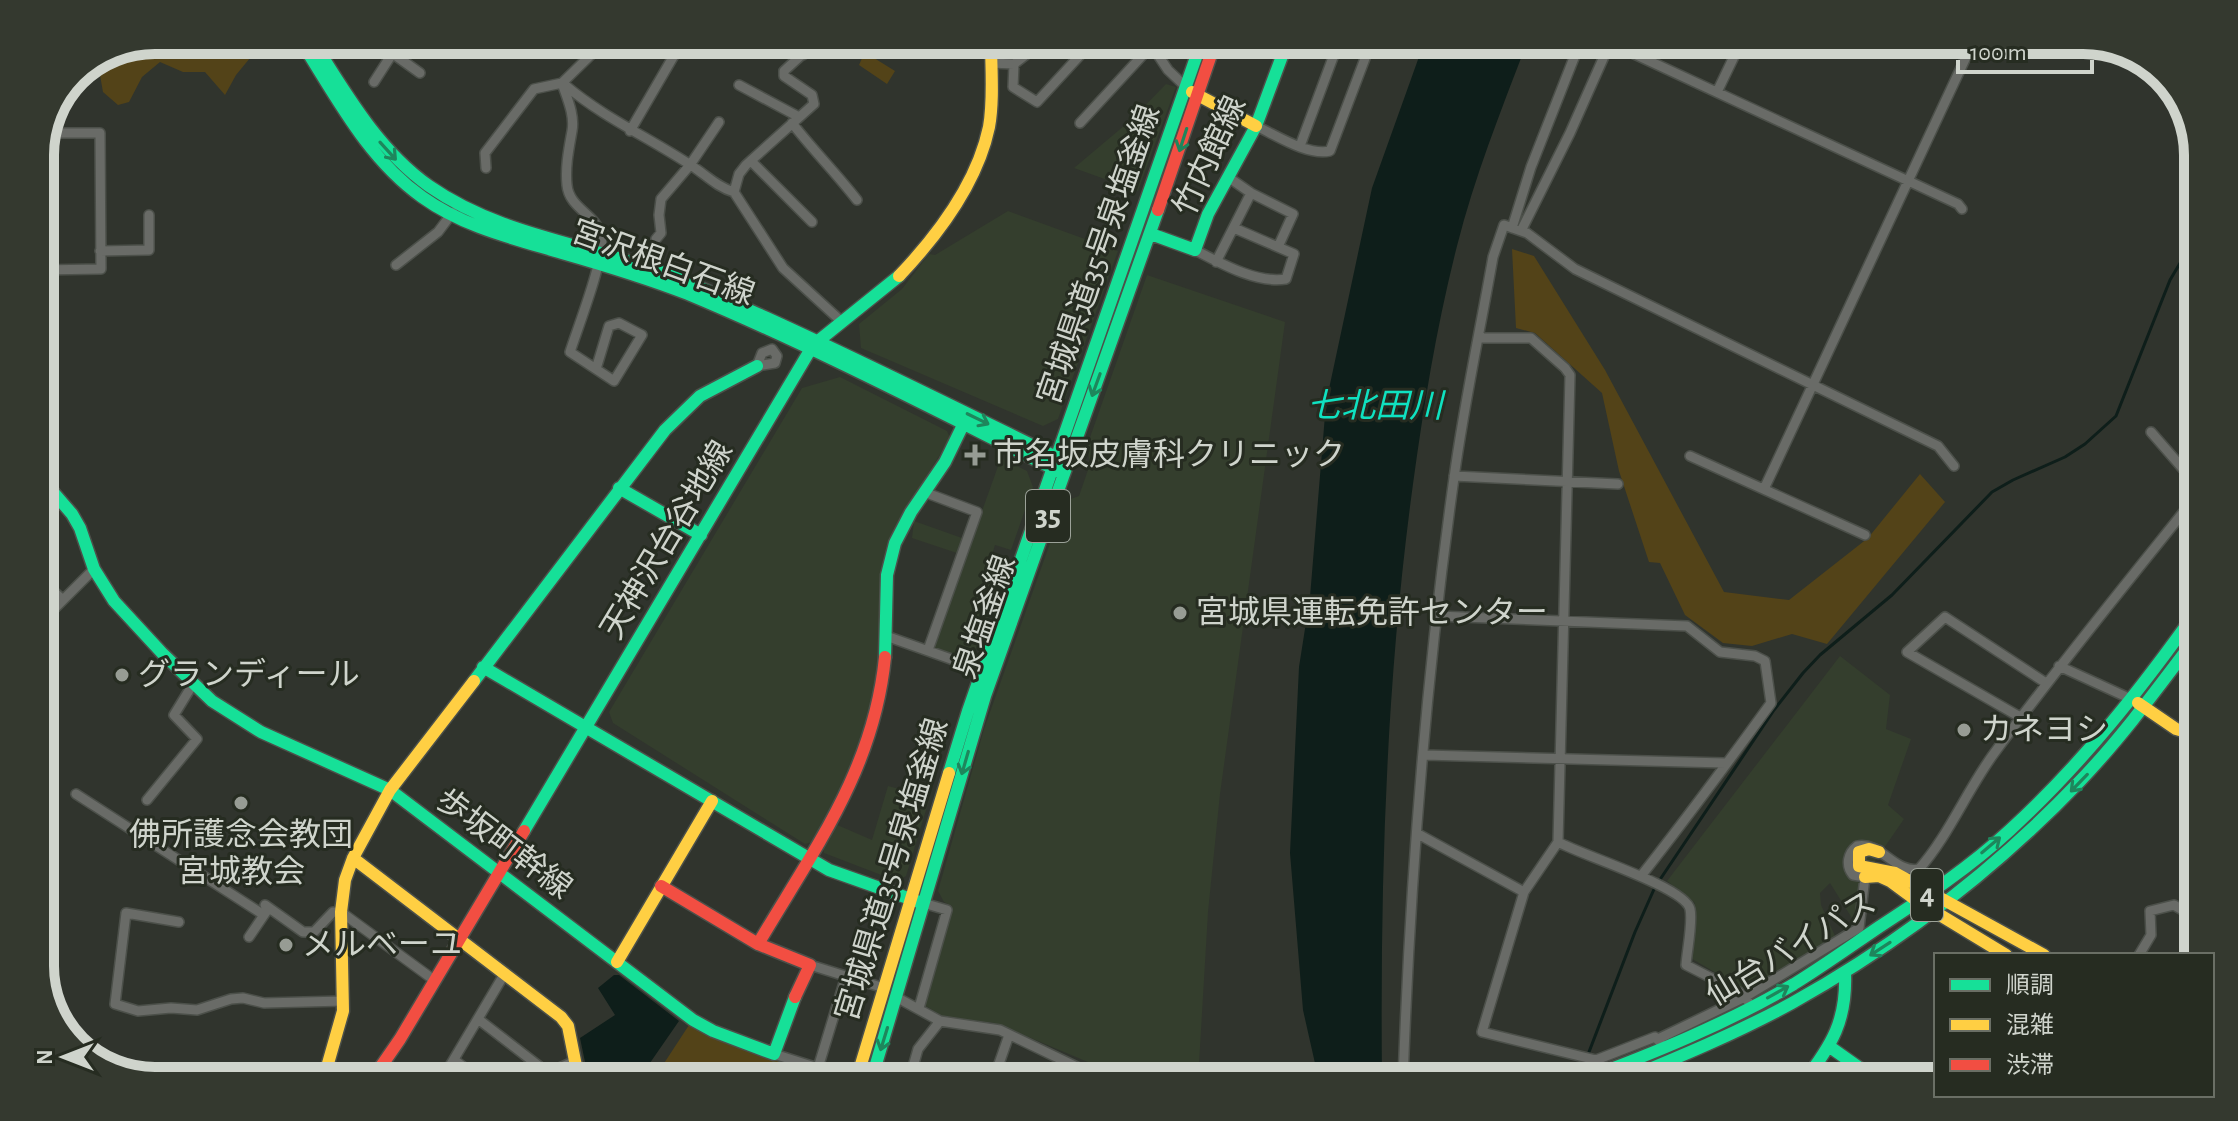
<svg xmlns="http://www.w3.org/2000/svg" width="2238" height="1121" font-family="'Alegreya Sans','Noto Sans JP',sans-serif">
<rect width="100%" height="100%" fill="#30342d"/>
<path fill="#343e2d" d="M1166 84 1176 87 1138 191 1074 168 1131 120Z
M1008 211 1118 251 1058 419 1043 426 861 348 859 324 902 289 929 254 935 255Z
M1147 275 1285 322 1220 794 1208 912 1198 1081H1133L995 1023 944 1017 924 1005 952 906 944 902 938 891 984 729 1065 501 1079 496 1090 464 1087 446Z
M840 377 947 431 950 438 895 528 882 567 877 696 863 747 848 783 812 842 805 844 613 723 609 712 802 388Z
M1001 458 1027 471 1033 487 1011 550 995 545 990 561 1006 566 972 661 935 648 934 645Z
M914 521 962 538 957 553 912 538Z
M1840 656 1890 695 1886 729 1911 739 1888 805 1904 819 1860 883 1855 923 1830 883 1820 893 1821 905 1835 936 1748 992 1689 957 1695 903 1667 881Z
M888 786 930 797 906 876 897 881 824 853 823 848 835 824 872 840Z"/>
<path fill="#534318" d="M155 40H264V41L236 75 225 95 205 72H183L160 62 142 77 129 102 118 105 103 92 98 64Z
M851 40H875L866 53 895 71 887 84 859 65 863 56 848 45Z
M1512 249 1534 256 1605 370 1724 592 1789 600 1868 538 1920 474 1945 502 1827 644 1792 634 1752 646 1723 643 1685 615 1660 563 1649 562 1619 471 1602 393 1535 333 1516 328Z
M691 1022C726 1045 765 1056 804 1068L809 1081H657V1074Z"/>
<path fill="#0e1e1a" d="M1425 40H1528C1502 108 1475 175 1457 246 1437 324 1424 404 1413 484 1386 682 1380 881 1382 1081H1319L1303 1010 1290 853 1299 667 1310 597 1326 403 1372 188Z
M614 975H619L679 1021 643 1073 630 1076V1081H589L580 1038 615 1015 598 988Z"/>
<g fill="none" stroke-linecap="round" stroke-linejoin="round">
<path stroke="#0e1e1a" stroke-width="3" d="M1659 881 1774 710 1803 673 1820 655 1892 595 1992 492 2013 480 2065 457 2085 444 2116 416 2170 280 2198 233
M1534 1081 1584 1065 1635 932 1655 887"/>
<g stroke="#4c504a" stroke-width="12">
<path id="street" d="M768 40 803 55
M1072 40 1085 50
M1148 40 1168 70 1186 87
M1604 40 1958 204 1962 209
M392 53 420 73
M991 63 1014 64 1013 87 1037 102 1094 40
M1014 64 1045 40
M374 82 401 40
M562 83C567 98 575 115 572 131 569 148 565 167 567 185 569 208 595 214 601 234 607 254 577 329 570 352L614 381 642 335 619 323 609 326 596 369
M565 85C604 118 650 138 692 166 706 175 717 187 734 192L783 268 842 322
M739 85 799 117
M1717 92 1742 40
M792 123C813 150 836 173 857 200
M1080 123 1152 45
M1256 126C1276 135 1307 156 1330 151L1372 40
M630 131 676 52 680 40
M44 139 46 270
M1300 146 1335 52 1301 40
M751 161 812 222
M486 168 485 153 534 89 562 83 602 44 591 40
M1228 177 1251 193
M734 192 739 174 746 165 814 104 812 95 784 76V71L818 40
M1512 228 1531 167 1581 40
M1521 231 1570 133 1610 43
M656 239 661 233 659 215 661 199 690 165 719 122
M1195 250C1220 263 1257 284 1286 279L1294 254 1234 228
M100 251 149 250V215
M1216 262 1251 193 1293 214 1278 247
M396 265 438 232 453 212
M40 270 101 269 100 133H47
M1479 335 1483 338H1531L1565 368 1570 375 1558 842C1581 855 1685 887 1690 909 1693 922 1687 950 1686 965L1739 992 1748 1001
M772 349 777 356 775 363 757 366 762 353Z
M2151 432 2198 486
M1690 456 1865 535
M1454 476 1618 484
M1764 489 1974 40
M924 492 977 512 928 650
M40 579 63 600 94 569
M1437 616 1687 626 1720 652 1755 656 1765 661 1771 703C1729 761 1686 819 1641 876
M40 623 63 600
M886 636 982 670
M2059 666 2131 699
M2020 717 1907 652 1945 617 2046 683
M1424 755 1725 763
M76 794 264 915
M147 800 197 739 174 715 193 684
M1418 834 1524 892
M1558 842 1524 892 1482 1032 1596 1060 1655 1037 1660 1042
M265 905 303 932H314L333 912H341L434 980
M179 922 126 913 115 1004 138 1011 171 1008 197 1010 231 999 243 998 264 1003 344 1001
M249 937 266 912
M2139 955 2151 935 2150 911 2174 905 2198 919
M2195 955 2198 950
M810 965 884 988
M896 997 940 1021 1000 1030 1106 1081
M919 1008 947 910 923 903
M478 1019 548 1073 575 1061
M1658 1039 1745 997 1859 928 1865 877 1853 875C1845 865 1848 853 1857 846 1881 841 1895 874 1919 869 1948 837 1968 788 1995 752 2060 664 2129 580 2198 494
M774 1054 818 1068
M454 1060 483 1081
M1676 1061 1686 1081
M441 1081 505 973
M814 1081 846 976
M909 1081 918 1049 940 1021
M993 1081 1009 1035
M1403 1081C1410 880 1426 677 1454 478 1464 404 1480 331 1493 257L1504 225 1527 233 1575 269 1938 446 1954 466"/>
</g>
<g stroke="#4c504a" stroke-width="15">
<path id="fast" d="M300 40C336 96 367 158 422 197 464 227 512 238 562 253 604 265 647 278 688 294 815 347 937 411 1060 472
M312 40C345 92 377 149 429 186 502 237 591 244 672 276 704 288 735 304 767 318 866 363 964 412 1062 460
M1151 234 1195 250 1208 214 1256 126 1288 40
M40 477 72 514 80 528 94 569 114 601 162 653 212 701 261 732 390 790 693 1020 713 1031 774 1054 795 997
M619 488 701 535
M885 657 887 575 895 543 911 512 945 462 963 425
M483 667 829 870 919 902
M474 681 665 430 700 396 757 366
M949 773 968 711 1202 40
M524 831 809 352 817 342 899 276
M1830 1047 1878 1081
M871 1081 985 696 1158 210
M1579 1081C1652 1054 1726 1024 1794 984 1823 966 1851 946 1879 927 1925 897 1970 867 2010 830 2082 764 2142 688 2198 609
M1621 1081C1679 1057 1737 1033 1792 1003 1898 944 1996 869 2080 781 2123 736 2160 685 2198 635
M1804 1081C1832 1045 1847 1020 1845 973"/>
</g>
<g stroke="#4c504a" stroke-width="15">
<path id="slow" d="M1192 92 1256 126
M899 276C938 235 977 184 989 127 994 99 991 69 991 40
M2138 703 2176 729 2183 731 2198 728
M1879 852 1869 849 1859 852V866L1895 873 2044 955
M353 858 561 1017 568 1026 579 1081
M1865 877 1879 876 1890 881 1917 901 2006 955
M617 962 712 801
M323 1081 343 1011 341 912 345 880 353 858 390 790 474 681
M856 1081 949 773"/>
</g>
<g stroke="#4c504a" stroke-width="15">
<path id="jam" d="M1158 210 1216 40
M661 886 758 944 810 965 795 997
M758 944C814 849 874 770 885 657
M371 1081 400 1039 524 831"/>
</g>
<use href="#street" stroke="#696b67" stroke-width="9"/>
<use href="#fast" stroke="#16e098" stroke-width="12"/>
<use href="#slow" stroke="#ffcf43" stroke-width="12"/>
<use href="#jam" stroke="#f24e42" stroke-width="12"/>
</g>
<defs><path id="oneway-shaft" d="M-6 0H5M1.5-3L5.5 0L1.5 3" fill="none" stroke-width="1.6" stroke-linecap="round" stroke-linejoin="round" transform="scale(2)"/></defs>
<g stroke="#1e865c">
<use href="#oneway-shaft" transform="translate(1183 140) rotate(108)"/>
<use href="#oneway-shaft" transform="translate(388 151) rotate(48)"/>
<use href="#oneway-shaft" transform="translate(1096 385) rotate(110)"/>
<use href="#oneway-shaft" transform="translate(978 419) rotate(26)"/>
<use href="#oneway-shaft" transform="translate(965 763) rotate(106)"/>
<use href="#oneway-shaft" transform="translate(2079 783) rotate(134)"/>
<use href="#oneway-shaft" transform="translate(1991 845) rotate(-40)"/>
<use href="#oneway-shaft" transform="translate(1880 949) rotate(147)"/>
<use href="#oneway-shaft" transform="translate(1778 992) rotate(-29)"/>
<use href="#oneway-shaft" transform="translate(884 1039) rotate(107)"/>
</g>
<g fill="#979c94" stroke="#262c21" stroke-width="3">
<path d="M971 443h8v8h8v8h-8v8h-8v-8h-8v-8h8z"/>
<circle cx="1180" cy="613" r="8"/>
<circle cx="122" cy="675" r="8"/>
<circle cx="1964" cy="730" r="8"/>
<circle cx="241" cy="803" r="8"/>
<circle cx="286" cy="945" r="8"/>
</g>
<g text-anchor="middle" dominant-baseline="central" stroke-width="6" stroke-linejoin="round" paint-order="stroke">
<g fill="#262c21" stroke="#9ca299" stroke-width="2">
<rect x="1026" y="490" width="44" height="52" rx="6"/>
<rect x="1911" y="869" width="32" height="52" rx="6"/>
</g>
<g font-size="30" font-weight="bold" fill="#cfd4cc">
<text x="1048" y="516">35</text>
<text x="1927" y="895">4</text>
</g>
<g font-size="32" fill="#cfd4cc" stroke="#262c21">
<text transform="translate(1210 156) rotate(-65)">竹内館線</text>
<text transform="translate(1099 255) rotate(-71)">宮城県道35号泉塩釜線</text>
<text transform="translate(663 263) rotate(20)">宮沢根白石線</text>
<text transform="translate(667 540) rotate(-59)">天神沢台谷地線</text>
<text transform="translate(985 617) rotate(-71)">泉塩釜線</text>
<text transform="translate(504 844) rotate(37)">歩坂町幹線</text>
<text transform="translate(892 870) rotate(-73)">宮城県道35号泉塩釜線</text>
<text transform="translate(1791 949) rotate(-31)">仙台バイパス</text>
</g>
<g font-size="32" fill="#cfd4cc" stroke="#262c21" text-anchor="start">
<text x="993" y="455">市名坂皮膚科クリニック</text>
<text x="1196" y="613">宮城県運転免許センター</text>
<text x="138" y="675">グランディール</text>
<text x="1980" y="730">カネヨシ</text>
<text x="241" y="835" text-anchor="middle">佛所護念会教団<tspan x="241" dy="37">宮城教会</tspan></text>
<text x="302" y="945">メルベーユ</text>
</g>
<g font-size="34" font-style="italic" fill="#0fe2c1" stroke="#262c21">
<text x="1375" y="407">七北田川</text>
</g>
</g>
<path d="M0 0H2238V1121H0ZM155 54H2083A101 101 0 0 1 2184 155V966A101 101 0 0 1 2083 1067H155A101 101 0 0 1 54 966V155A101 101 0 0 1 155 54Z" fill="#34392f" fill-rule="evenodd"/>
<path fill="none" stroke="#cfd4cc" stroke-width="10" d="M155 54H2083A101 101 0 0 1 2184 155V966A101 101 0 0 1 2083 1067H155A101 101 0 0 1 54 966V155A101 101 0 0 1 155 54Z"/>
<rect x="1934" y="953" width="280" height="144" fill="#262c21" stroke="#6a6f65" stroke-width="2"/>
<rect x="1950" y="979" width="40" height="12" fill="#16e098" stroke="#6a6f65" stroke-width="2"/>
<text x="2006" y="993" font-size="24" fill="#cfd4cc">順調</text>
<rect x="1950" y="1019" width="40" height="12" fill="#ffcf43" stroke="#6a6f65" stroke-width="2"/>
<text x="2006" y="1033" font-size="24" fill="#cfd4cc">混雑</text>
<rect x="1950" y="1059" width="40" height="12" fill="#f24e42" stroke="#6a6f65" stroke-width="2"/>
<text x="2006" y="1073" font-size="24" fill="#cfd4cc">渋滞</text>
<g transform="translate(64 1057) rotate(270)" stroke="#262c21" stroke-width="6" paint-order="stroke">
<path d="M0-6L14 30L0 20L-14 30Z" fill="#cfd4cc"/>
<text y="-12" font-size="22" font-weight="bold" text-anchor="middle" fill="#cfd4cc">N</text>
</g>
<path d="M1958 60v12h134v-12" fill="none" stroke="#cfd4cc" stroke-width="4"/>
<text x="1970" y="60" font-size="24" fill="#cfd4cc" stroke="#262c21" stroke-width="6" paint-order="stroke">100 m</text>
</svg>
